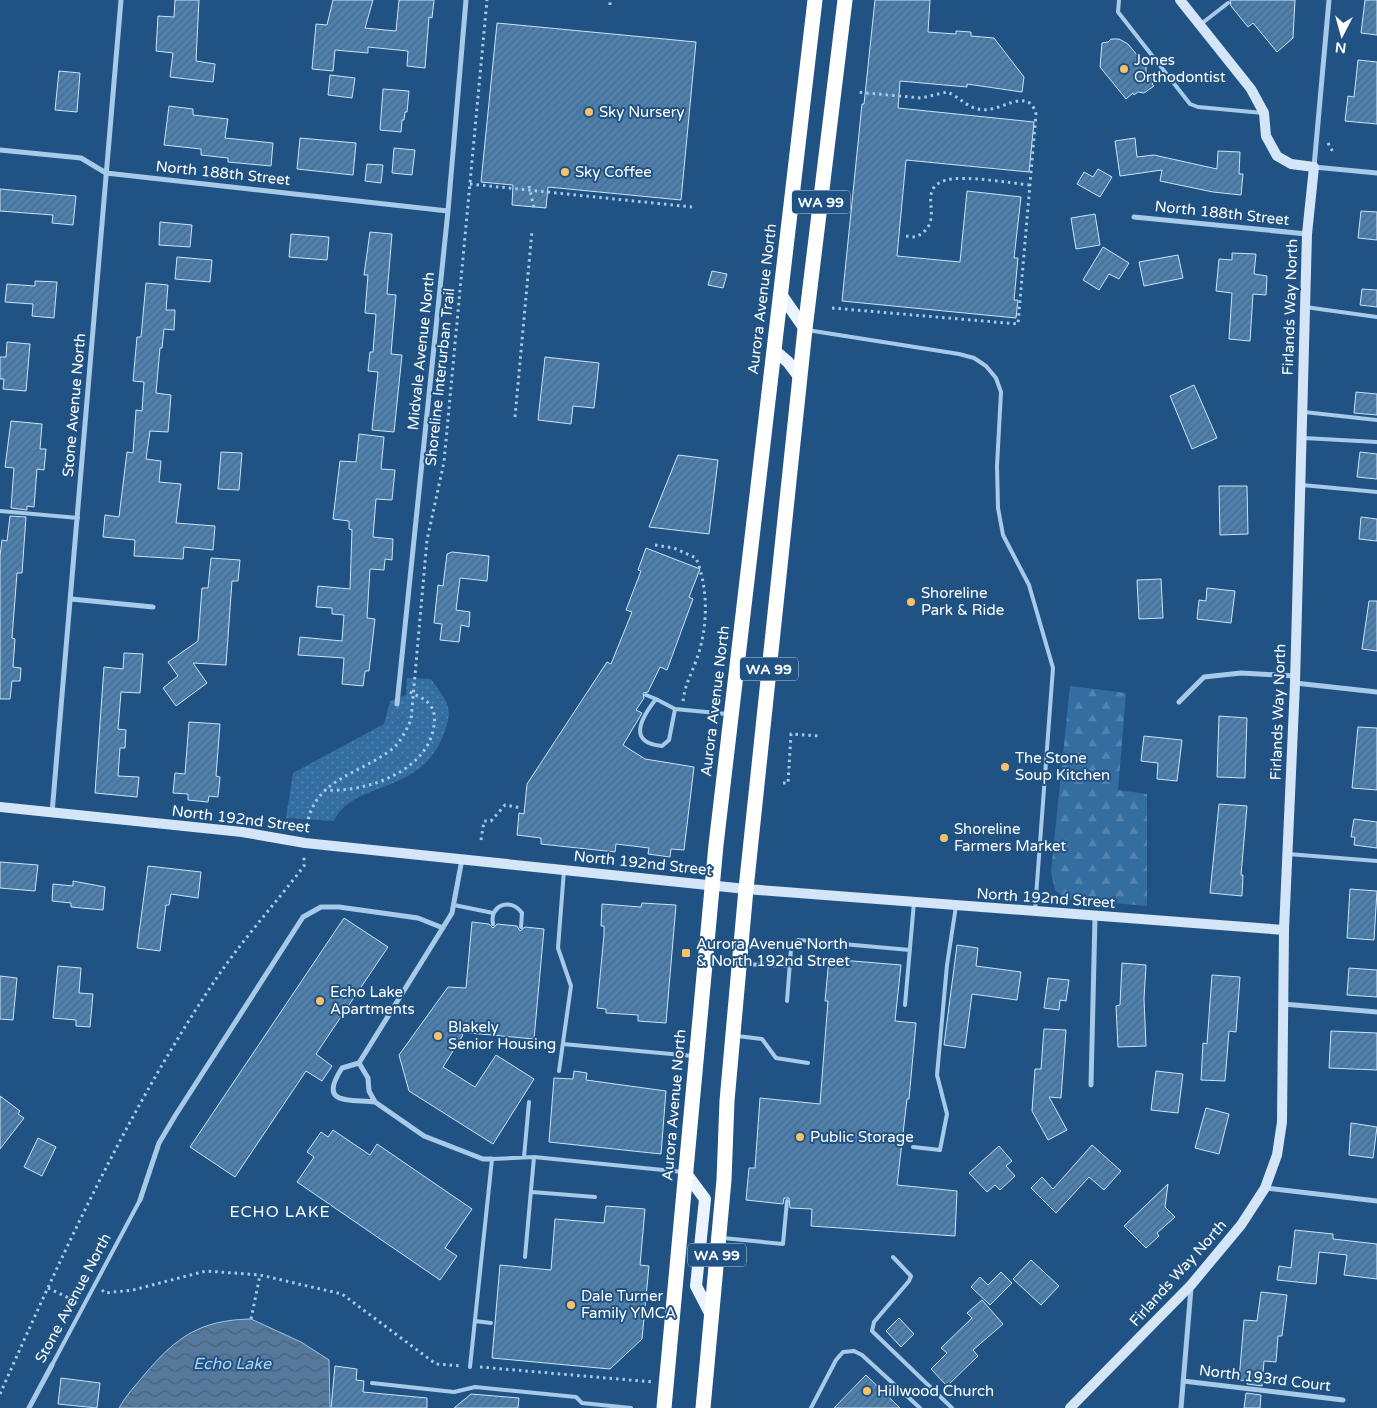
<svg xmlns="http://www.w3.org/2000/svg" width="1377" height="1408" font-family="'Varela Round',sans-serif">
<defs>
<pattern id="grass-dots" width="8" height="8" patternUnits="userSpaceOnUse" patternTransform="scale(1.25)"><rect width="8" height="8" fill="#346ea1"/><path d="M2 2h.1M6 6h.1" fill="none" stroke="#5284af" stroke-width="1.8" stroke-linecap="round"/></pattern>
<pattern id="forest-firs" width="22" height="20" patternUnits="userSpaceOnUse" patternTransform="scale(1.25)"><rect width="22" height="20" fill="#346ea1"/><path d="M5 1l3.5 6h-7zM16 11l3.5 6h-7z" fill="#5284af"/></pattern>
<pattern id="water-waves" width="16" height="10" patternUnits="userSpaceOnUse" patternTransform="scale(1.25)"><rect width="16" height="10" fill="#55799c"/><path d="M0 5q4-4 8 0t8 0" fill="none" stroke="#506274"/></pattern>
<pattern id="building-hatch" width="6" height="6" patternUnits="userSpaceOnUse" patternTransform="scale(1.25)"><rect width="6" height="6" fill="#4d80ae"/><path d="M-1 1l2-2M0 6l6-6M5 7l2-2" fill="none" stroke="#4d6982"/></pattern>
</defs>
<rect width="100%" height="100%" fill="#205384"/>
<path fill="url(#grass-dots)" d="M407 678 431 679C448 703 455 708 442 738 418 796 353 780 334 821L286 818 293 773 384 724 390 701 406 695Z"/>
<path fill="url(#forest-firs)" d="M1070 686 1126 693 1118 790 1147 794V906L1066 899 1055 890 1051 872Z"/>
<path fill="url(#water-waves)" stroke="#9cc6ea" d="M251 1319 301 1342 329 1360 330 1408H119C126 1395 136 1385 145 1374 177 1336 201 1320 251 1319Z"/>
<path fill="url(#building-hatch)" stroke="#cce3f7" d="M175 0H199L196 61 215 64 213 82 170 77 173 53 156 51 158 16 174 17Z
M333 0H373L365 28 396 31 399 0H434L432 18 429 17 425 68 407 66 408 51 368 47V53L335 50 333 71 312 69 316 24 327 25Z
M875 0H930L928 32 956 34V31L971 32V36L994 38 1024 77 1022 92 967 84V87L900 81 898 108 1034 122 1029 172 906 160 897 256 960 262 967 191 1021 197 1014 258H1018L1014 300H1018L1016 318 842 301 862 104H864Z
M1230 0H1295L1293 38 1277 52 1253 23 1248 27 1231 6Z
M1365 0H1377V35L1361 33Z
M497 23 696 42 681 200 548 187 546 208 512 205 513 185 481 182Z
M1111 39H1119L1128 44 1146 66V72L1154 82 1152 84 1154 86 1144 93 1138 92 1134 95 1133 93 1126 99 1100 67 1102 43 1108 42Z
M1358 60 1377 62V124L1345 121 1348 96 1354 97Z
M59 71 80 73 77 112 55 110Z
M330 75 355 78 352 98 328 95Z
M383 89 409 91 407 112H405L404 120H402L401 132 380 130Z
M169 106 193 109V115L228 119 225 138 273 143 271 166 228 162V158L201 155V149L164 145Z
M300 138 356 143 353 175 297 169Z
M1135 138 1137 157 1154 155 1217 169 1218 151 1240 152 1239 174H1243L1241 195 1213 192 1160 181 1162 170 1120 176 1115 141Z
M394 148 415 150 412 175 392 173Z
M367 164 383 165 381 183 365 181Z
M1098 169 1112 177 1100 197 1077 184 1084 172 1093 177Z
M0 189 76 196 73 225 52 223 53 215 0 211Z
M1361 211 1377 212V240L1358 238Z
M1095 214 1100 245 1076 249 1071 218Z
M160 222 192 225 190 247 159 245Z
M370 232 392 234 387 294 396 295 391 354 402 355 394 432 372 430 378 372 368 371 370 352H373L376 314 365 313 368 275H364Z
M291 234 329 237 327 260 289 257Z
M1103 247 1129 263 1119 279 1109 274 1099 290 1083 280Z
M1232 253 1256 254 1254 274 1267 276 1266 295 1253 294 1250 341 1229 339 1232 293 1216 291 1219 259 1232 260Z
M1178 255 1183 278 1144 286 1139 262Z
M177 257 212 260 210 282 175 279Z
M712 271 727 274 723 288 708 285Z
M35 281 57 282 54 318 32 316 33 304 5 302 7 284 35 286Z
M146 283 168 285 166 310H175L174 330 164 329 162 348H160L156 393 171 395 168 432 150 431 146 459 161 461 159 482 181 484 176 523 215 526 213 550 184 547 183 559 134 556 135 540 103 537 105 515 119 517 127 452 133 453 136 410 142 411 144 382 133 381 137 337H141Z
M1362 289 1377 290V307L1360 305Z
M7 342 30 344 26 391 3 389 4 379H0V357H6Z
M545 357 599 363 594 408 573 406 571 424 538 420Z
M1194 385 1217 438 1192 449 1170 396Z
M1356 392 1377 394V415L1354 413Z
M11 421 42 424 40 449H46L44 470 37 469 34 507 27 506V510L11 508 14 468 5 467Z
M359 434 384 437 381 469 395 470 392 500 376 499 373 537 393 539 392 560 385 559 384 570 370 569 367 618 375 619 369 671H365L363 686 342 684 344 658 298 655 300 637 342 641 344 615 332 614V608L316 607 318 586 350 589 352 530 349 529V521L333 519 340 461 356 462Z
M221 452 242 453 239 490 218 489Z
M1360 452 1377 454V479L1357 477Z
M678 455 718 460 709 534 649 527Z
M1219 486H1247L1248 534 1220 535Z
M10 516 26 517 22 573H17L12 638 15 639 13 667 21 668 20 681H12L10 699H0V556L2 540 7 541Z
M1361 517 1377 519V541L1359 539Z
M646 548 700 569 689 597 693 599 667 670 660 667 648 692 643 693 644 698 636 710 642 713 623 745 645 759 694 767 684 850 671 849 670 857 648 854 649 848 616 844 615 852 541 844V838L517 835 519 813 524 814 527 784 607 662 611 664 632 612 626 610 641 571 638 570Z
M452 552 489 556 487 581 460 578 456 610 470 612 469 627 461 625 459 642 440 640 442 624 434 623 438 585 443 586 447 554Z
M211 558 240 560 238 581H232L226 665 193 663 207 683 176 706 163 688 178 676 168 662 198 641 202 588H208Z
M1161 579 1163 618 1139 619 1137 580Z
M1207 588 1235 591 1231 623 1197 619 1199 600 1206 601Z
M1369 601H1377V651L1362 649Z
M124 653 143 654 140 693 121 692 118 729 126 730 125 748H120L118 776 139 777 137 797 95 793 104 667 123 669Z
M1219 716 1247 718 1245 778 1217 777Z
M189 722 220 724 216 776 220 777 218 797 209 796 208 802 188 800V794L173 793 175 773 185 774Z
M1358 727 1377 728V790L1352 788Z
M1144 736 1182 740 1177 781 1157 779 1158 763 1141 761Z
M1219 804 1247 806 1241 875H1243L1242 896 1210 893Z
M1354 819 1377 822V848L1354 845 1355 837H1351Z
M0 862 38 865 35 891 0 888Z
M148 866 201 872 198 898 171 894 169 905H166L160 951 137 948Z
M73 881 105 887 103 910 71 907V903L52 901 53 884 73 886Z
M1350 889 1377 891 1374 940 1347 938Z
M642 903 676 905 666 1023 638 1021V1015L606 1013V1009L597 1008 604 935V926H601L602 904 641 907Z
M344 918 388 947 316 1054 332 1066 322 1081 306 1071 235 1177 190 1147Z
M472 922 489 924 493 928 497 924 517 926 520 931 525 927 544 929 534 1039 459 1032 463 1035 443 1067 475 1087 496 1055 534 1079 493 1144 409 1091 399 1055 448 987 466 988Z
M957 945 978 948 976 966 1021 972 1017 1000 972 994 965 1048 944 1045Z
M829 959 901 965 895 1021 916 1023 909 1099H907L897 1185 957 1191 955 1236 811 1226 812 1209 790 1208 789 1198H784L783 1204 746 1200 749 1168H755L760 1098 820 1104 828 1001H825Z
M1122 963 1146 965 1144 999 1146 1046 1118 1047 1116 1006 1120 1005Z
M58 966 81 968 79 993 93 994 90 1027 76 1026V1020L53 1018Z
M1349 968 1377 970V997L1347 995Z
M1212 975 1240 977 1236 1032 1229 1031 1225 1081 1201 1080 1203 1043 1207 1044Z
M0 976 17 978 13 1020 0 1019Z
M1048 978 1069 980 1066 1001 1060 1000 1059 1010 1044 1008Z
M1044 1029 1066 1030 1061 1098 1049 1097 1067 1130 1048 1140 1032 1111 1035 1069H1041Z
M1331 1031 1377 1033V1070L1329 1068Z
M574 1071 587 1073 586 1080 666 1091 661 1154 549 1142 554 1078 573 1079Z
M1156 1071 1183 1074 1178 1113 1151 1110Z
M0 1096 20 1111 18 1114 24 1118 0 1149Z
M1206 1108 1229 1114 1219 1154 1195 1148Z
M1351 1123 1377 1127 1373 1158 1349 1155Z
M333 1130 370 1155 377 1144 472 1209 445 1248 457 1256 440 1280 297 1182 314 1157 307 1152 321 1132 328 1137Z
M38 1138 56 1147 42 1176 24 1167Z
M1092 1145 1121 1171 1104 1190 1089 1177 1056 1213 1031 1188 1042 1177 1053 1189Z
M999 1146 1012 1161 1006 1166 1015 1176 1000 1190 995 1185 987 1192 969 1173Z
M1168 1184 1165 1207 1175 1217 1157 1233 1159 1236 1146 1248 1124 1226Z
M606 1206 645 1209 640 1265 649 1266 642 1339 610 1369 492 1358 500 1265 551 1270 555 1219 604 1223Z
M1295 1230 1333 1234V1239L1377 1244V1279L1344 1275 1347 1255 1319 1252 1316 1284 1277 1280 1279 1266 1291 1268Z
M1031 1260 1059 1286 1041 1305 1013 1279Z
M1001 1272 1012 1283 990 1305 971 1287 980 1277 988 1285Z
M1261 1292 1287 1295 1282 1336H1278L1276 1362 1264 1361 1262 1386 1247 1384 1248 1381 1239 1380 1244 1320 1257 1321Z
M982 1300 1003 1324 973 1350 978 1356 947 1386 931 1369 947 1353 941 1348 972 1318 967 1313Z
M899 1318 914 1334 901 1347 886 1331Z
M335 1366 357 1369 356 1380 364 1381 363 1392 427 1398V1408H331Z
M866 1375 900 1408H834Z
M61 1378 100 1383 97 1408 58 1404Z
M1246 1393 1261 1395 1260 1408H1244Z
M471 1394 519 1398 518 1408H454Z"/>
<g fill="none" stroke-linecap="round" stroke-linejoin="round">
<path stroke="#a8cae9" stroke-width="3" stroke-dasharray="2.5 4" stroke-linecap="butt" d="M610 5V0
M1328 143 1333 152
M470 184 692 207
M529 186 534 208
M906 236 916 237C949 221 913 190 946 180 964 175 1010 183 1030 185
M832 308 1018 324 1036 114C1028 84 999 115 978 109 967 107 958 96 947 92L921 98 856 92
M515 417 532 231
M655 545 674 548 696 558C709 590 708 629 696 661 691 675 684 687 683 702
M783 783H788L791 734 820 736
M324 790C364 793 423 773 433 731 435 721 436 713 430 705 424 697 416 696 408 691
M306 832C311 778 358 776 392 749 401 742 406 730 411 720L427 540 444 462 487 0
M481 840 484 821H491L505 805 522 808
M48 1288 75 1301
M102 1290 105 1293 133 1290 206 1271 260 1275 342 1294 436 1364 461 1366
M251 1319 260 1275
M480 1367 653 1382
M0 1394C63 1252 129 1108 216 979 243 939 275 904 304 866V855"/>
<path stroke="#a8cae9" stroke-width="4" d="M1119 0 1118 12 1190 104 1198 107 1263 113
M1201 24 1228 3
M1305 307 1377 317
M807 330 959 354 974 358 986 366 996 378 1001 392 997 466 998 508 1003 535 1029 585 1053 668 1035 910
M1304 412 1377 420
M1304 438 1377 442
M1302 485 1377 492
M0 511 78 518
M646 695 656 699
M675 709 669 740 662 746C627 743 641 718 656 699L675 709 727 714
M1288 854 1377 861
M454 905 493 913
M493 924C489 905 511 897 522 913L521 927
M743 964 790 966
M787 1001 791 949 798 940 910 950
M905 1005 914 902
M737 1036 762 1039 776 1058 808 1063
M563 1044 693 1056
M559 1071 571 986 558 948 564 870
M913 1147 940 1150 947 1114 937 1075 947 965 956 906
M524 1157 529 1102
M532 1192 595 1197
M723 1238 783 1244 787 1201
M525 1257 534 1157
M893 1257 911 1276 909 1281 874 1322 872 1331 952 1408
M475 1321 491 1323
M52 1365 140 1200
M470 1367 492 1159 534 1157 683 1172
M372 1383 454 1392 475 1387 576 1397 582 1403 631 1408
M811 1408 836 1360 843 1352 854 1351 862 1355 920 1408"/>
<path stroke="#a8cae9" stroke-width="5" d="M1329 0 1314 167 1377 173
M0 150 81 158 106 173 448 211
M1134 217 1307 234
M71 599 153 607
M1295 683 1377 692
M1179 702 1204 677 1241 673 1295 676
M397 704 448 211 466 0
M52 813 121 0
M1283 1004 1377 1012
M359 1063 368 1078 369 1091 375 1102 424 1136 483 1159H492
M1091 1085 1095 917
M375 1102C350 1099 317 1106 342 1068L359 1063 452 913 462 859
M1266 1188 1377 1201
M140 1200 159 1143 175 1116 303 917 321 907H339L418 918 443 928
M1183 1381 1343 1400
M29 1408 52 1365
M1181 1408 1191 1288"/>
<path stroke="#d3e5f7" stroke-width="10" d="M0 807 242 832 305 843 746 889 1284 930
M1070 1408 1191 1285 1241 1225 1265 1188 1277 1155 1282 1122 1284 930 1295 683 1307 234 1314 167 1291 164 1277 156 1266 136 1264 113 1251 89 1180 0"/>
<path stroke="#ebf4fe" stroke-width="12" d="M780 293 805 329
M774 350 788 362 800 378
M685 1172 705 1199 696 1286 711 1315"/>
<path stroke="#fff" stroke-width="15" d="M664 1408 716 845 815 0
M703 1408 724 1180 727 1101 746 889 805 329 845 0"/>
</g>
<g fill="#f6c369" stroke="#205384" stroke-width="2">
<circle cx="1124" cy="69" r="5"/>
<circle cx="589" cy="112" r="5"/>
<circle cx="565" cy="172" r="5"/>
<circle cx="911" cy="602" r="5"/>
<circle cx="1005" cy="767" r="5"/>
<circle cx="944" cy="838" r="5"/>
<rect x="681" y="948" width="10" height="10" rx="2.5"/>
<circle cx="320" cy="1001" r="5"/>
<circle cx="438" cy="1036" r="5"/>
<circle cx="800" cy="1137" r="5"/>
<circle cx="571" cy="1305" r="5"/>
<circle cx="867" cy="1391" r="5"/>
</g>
<g text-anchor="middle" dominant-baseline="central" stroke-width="4" stroke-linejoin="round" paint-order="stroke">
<g fill="#205384" stroke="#bccbda" stroke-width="1">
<rect x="792" y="190.5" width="58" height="23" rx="4"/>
<rect x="740" y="657.5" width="58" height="23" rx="4"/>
<rect x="688" y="1243.5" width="58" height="23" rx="4"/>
</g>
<g font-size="14" font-weight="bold" fill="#fff">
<text x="821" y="202">WA 99</text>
<text x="769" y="669">WA 99</text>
<text x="717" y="1255">WA 99</text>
</g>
<g font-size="15" fill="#fff" stroke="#205384" text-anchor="start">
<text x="1134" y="60">Jones<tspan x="1134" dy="17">Orthodontist</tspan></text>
<text x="599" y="112">Sky Nursery</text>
<text x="575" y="172">Sky Coffee</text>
<text x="921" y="593">Shoreline<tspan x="921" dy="17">Park &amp; Ride</tspan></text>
<text x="1015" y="758">The Stone<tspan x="1015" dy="17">Soup Kitchen</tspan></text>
<text x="954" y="829">Shoreline<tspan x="954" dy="17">Farmers Market</tspan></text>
<text x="696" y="944">Aurora Avenue North<tspan x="696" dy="17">&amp; North 192nd Street</tspan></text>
<text x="330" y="992">Echo Lake<tspan x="330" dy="17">Apartments</tspan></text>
<text x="448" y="1027">Blakely<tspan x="448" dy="17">Senior Housing</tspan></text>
<text x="810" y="1137">Public Storage</text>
<text x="581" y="1296">Dale Turner<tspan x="581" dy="17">Family YMCA</tspan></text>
<text x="877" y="1391">Hillwood Church</text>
</g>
<g font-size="15" fill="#fff" stroke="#205384">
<text transform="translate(223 173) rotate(6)">North 188th Street</text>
<text transform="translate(1222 213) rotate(6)">North 188th Street</text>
<text transform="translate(762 299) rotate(-83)">Aurora Avenue North</text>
<text transform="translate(1290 307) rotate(-88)">Firlands Way North</text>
<text transform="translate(421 351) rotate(-84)">Midvale Avenue North</text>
<text transform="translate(440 377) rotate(-84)">Shoreline Interurban Trail</text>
<text transform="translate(74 405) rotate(-85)">Stone Avenue North</text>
<text transform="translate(715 701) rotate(-83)">Aurora Avenue North</text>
<text transform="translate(1278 712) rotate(-88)">Firlands Way North</text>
<text transform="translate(241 819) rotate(7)">North 192nd Street</text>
<text transform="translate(643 863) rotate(6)">North 192nd Street</text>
<text transform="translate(1046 898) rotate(4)">North 192nd Street</text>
<text transform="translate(674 1105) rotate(-85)">Aurora Avenue North</text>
<text transform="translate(1178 1273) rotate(-48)">Firlands Way North</text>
<text transform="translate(73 1298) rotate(-62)">Stone Avenue North</text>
<text transform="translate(1265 1378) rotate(7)">North 193rd Court</text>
</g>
<g font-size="16" letter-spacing="1" fill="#fff" stroke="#205384">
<text x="280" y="1212">ECHO LAKE</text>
</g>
<g font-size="16" font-style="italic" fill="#b3d4f1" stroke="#205384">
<text x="232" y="1364">Echo Lake</text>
</g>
</g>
<g transform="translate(1342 35) rotate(186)" stroke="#205384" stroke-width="4" paint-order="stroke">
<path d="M0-4L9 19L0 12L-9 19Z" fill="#ffffff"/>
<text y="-8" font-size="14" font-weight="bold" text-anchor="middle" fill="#ffffff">N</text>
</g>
</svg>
